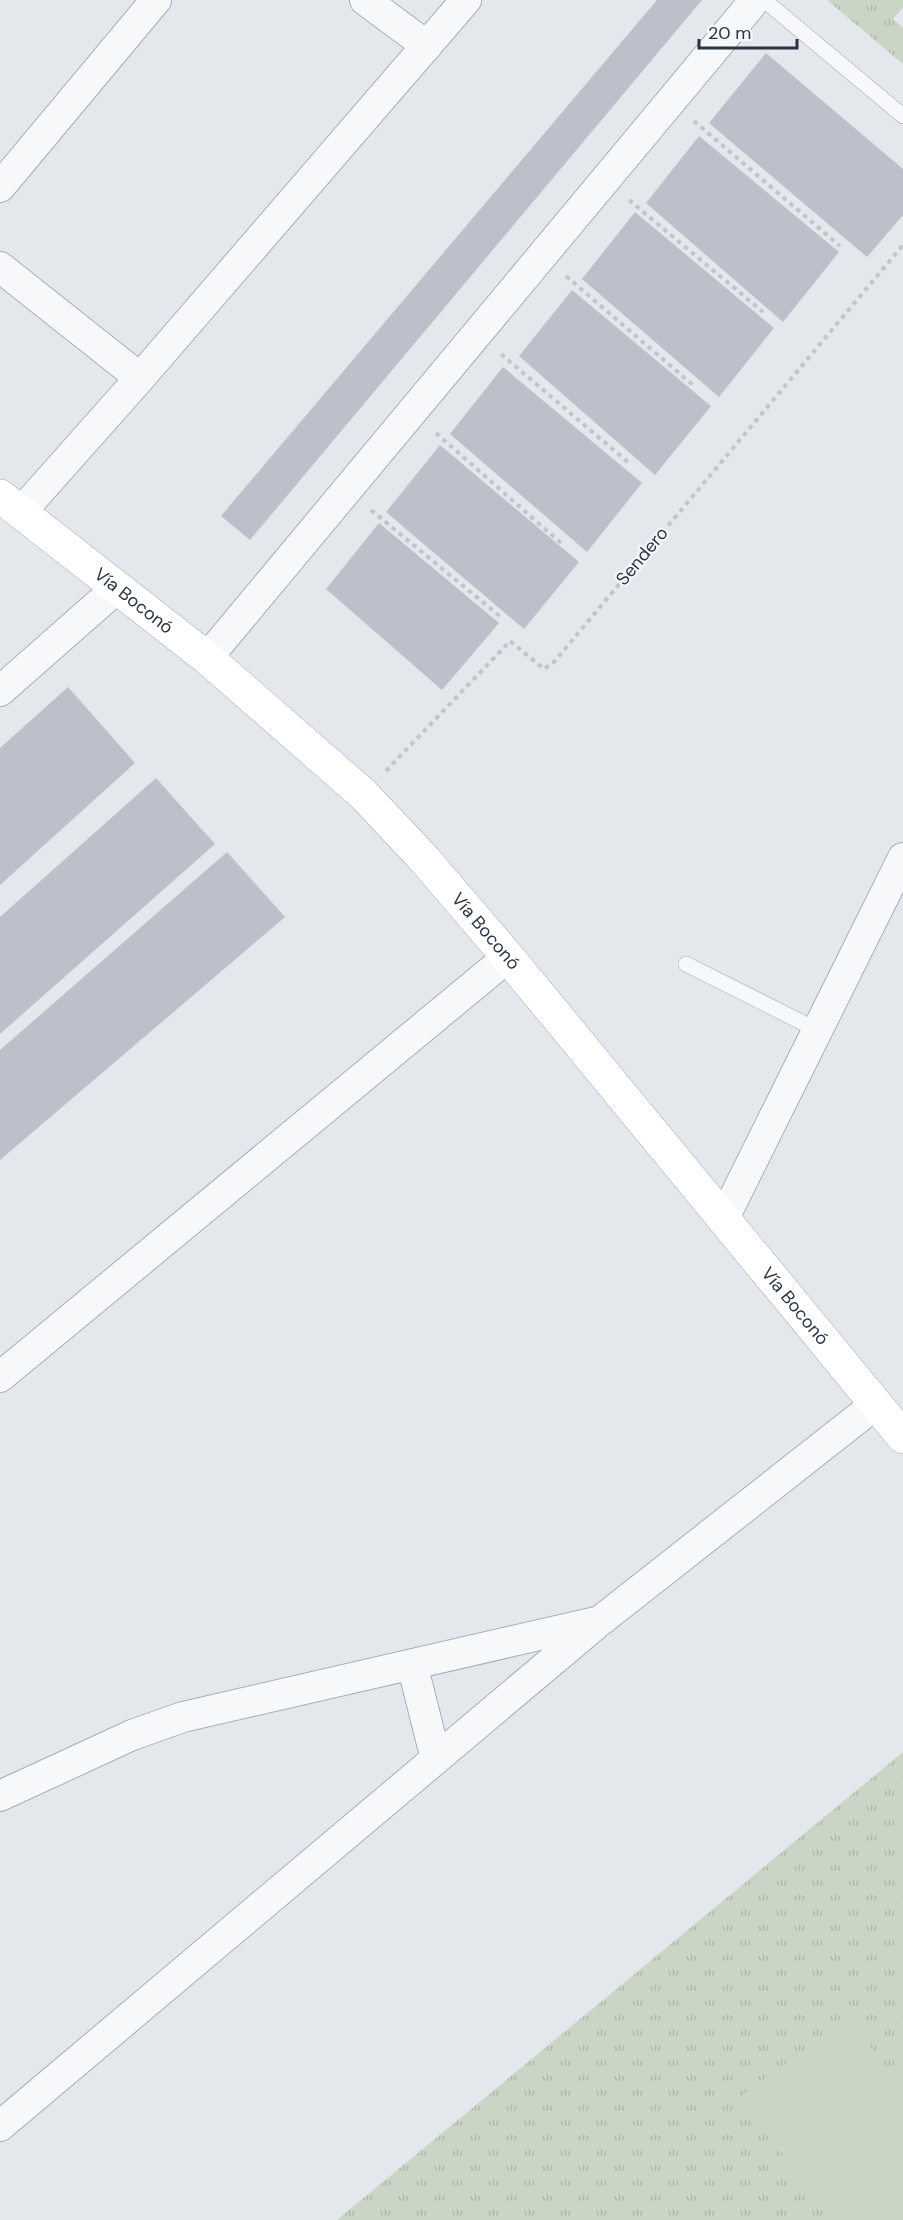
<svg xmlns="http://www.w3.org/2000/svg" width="903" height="2220" font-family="'DM Sans',sans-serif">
<defs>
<pattern id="park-tufts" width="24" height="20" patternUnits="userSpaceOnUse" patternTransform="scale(1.5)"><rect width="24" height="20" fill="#c9d6c5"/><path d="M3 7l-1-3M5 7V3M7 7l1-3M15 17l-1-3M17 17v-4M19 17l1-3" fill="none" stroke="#adb8ab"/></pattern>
</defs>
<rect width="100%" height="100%" fill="#e4e7ec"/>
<path fill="url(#park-tufts)" d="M827 0H903V7L893 19 903 28V64Z
M903 1752V2220H337Z"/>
<path fill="#c9d6c5" d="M849 2017 903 2091V2220H831L740 2097Z"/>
<path fill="#bbc0ca" d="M657 0H702L250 540 221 516Z
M766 53 903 169V215L867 257 709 123Z
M699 136 839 252 783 322 646 203Z
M635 212 774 328 719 397 582 279Z
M572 290 711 406 655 475 519 356Z
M503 367 642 483 587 552 450 434Z
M440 445 579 562 524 629 386 512Z
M379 523 499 623 442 690 326 589Z
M68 687 135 763 0 885V748Z
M156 778 215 844 0 1034V917Z
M227 852 285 917 0 1160V1050Z"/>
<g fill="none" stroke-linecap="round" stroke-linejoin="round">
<g stroke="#a9aeb7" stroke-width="16">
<path id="lane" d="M764 0 903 116
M686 964 817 1030"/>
</g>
<g stroke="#a9aeb7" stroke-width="32">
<path id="street" d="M365 0 427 46
M0 187 156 0
M0 267 140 378
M21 512 140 378 466 0
M207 658 755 0
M0 691 117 588
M724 1218 903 858
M0 1377 508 957
M412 1664 436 1759
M0 1796 132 1735 183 1717 600 1621 876 1404
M0 2126 595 1625"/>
</g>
<g stroke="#a9aeb7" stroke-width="34">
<g id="secondary">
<path id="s1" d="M0 496 207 658 363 794 425 860 508 957 903 1437"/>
</g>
</g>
<path stroke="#c2c5cb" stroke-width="4" stroke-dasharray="4.5 4.5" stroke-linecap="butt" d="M694 121 840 246
M629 200 763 312
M566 276 694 386
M501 354 630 464
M436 433 562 544
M371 510 502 618
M386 771 510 641 544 669 554 662 903 245"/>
<use href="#lane" stroke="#f7f8fa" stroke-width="15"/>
<use href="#street" stroke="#f7f8fa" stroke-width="30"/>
<use href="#secondary" stroke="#fff" stroke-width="33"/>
</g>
<g text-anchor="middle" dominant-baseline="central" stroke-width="4.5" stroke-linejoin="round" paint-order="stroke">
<g font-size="18" fill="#2b3445" stroke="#f4f6f9">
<text transform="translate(642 556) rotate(-50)">Sendero</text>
<text stroke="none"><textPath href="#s1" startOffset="170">Vía Boconó</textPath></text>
<text stroke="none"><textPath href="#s1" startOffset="654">Vía Boconó</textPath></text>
<text stroke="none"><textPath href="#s1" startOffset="1140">Vía Boconó</textPath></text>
</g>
</g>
<path d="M699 39v9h98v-9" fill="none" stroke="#2b3445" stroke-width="3"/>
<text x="708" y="39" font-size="18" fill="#2b3445" stroke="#f4f6f9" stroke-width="4.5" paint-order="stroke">20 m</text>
</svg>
